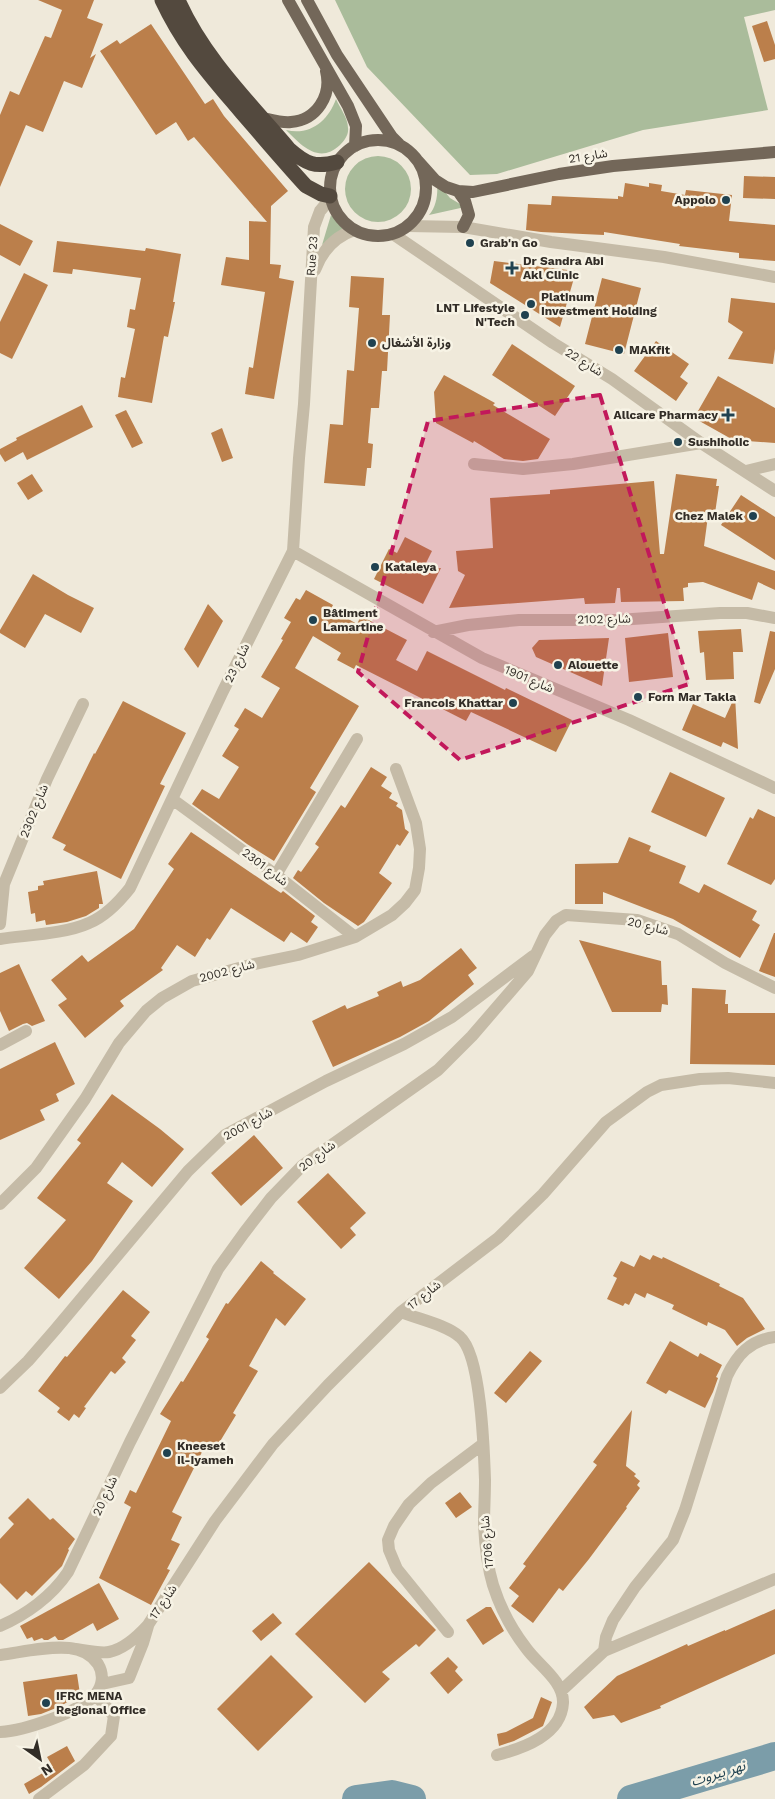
<svg xmlns="http://www.w3.org/2000/svg" width="775" height="1799" font-family="'Work Sans','Noto Sans Arabic',sans-serif">
<rect width="100%" height="100%" fill="#efe9da"/>
<path fill="#aabc9b" d="M335 0H775V10L744 17 768 110 643 130 497 174 470 175 367 67Z
M336 99C340 108 348 118 348 128 349 135 344 141 340 145 319 165 301 145 286 130 310 136 328 121 336 99Z
M345 189a33 33 0 1 1 66 0a33 33 0 1 1-66 0Z
M437 182 450 198 465 207 429 215C437 206 438 193 437 182Z
M331 215 343 229 322 245Z"/>
<g fill="none" stroke-linecap="round" stroke-linejoin="round">
<path stroke="#7b9da9" stroke-width="28" d="M356 1799 392 1794 412 1799
M631 1799 775 1756"/>
</g>
<path fill="#bb7f4b" d="M38 0H94L87 18 103 24 90 58 96 54 82 88 64 81 43 132 26 125 0 187V115L10 91 19 95 45 36 51 38 62 10Z
M767 21 775 45V59L764 62 752 26Z
M151 24 205 104 213 99 224 116 288 191 271 206 270 264 281 265 279 278 294 281 274 399 245 394 249 367 253 368 265 292 221 285 226 257 249 260V221L267 222 194 137 188 141 176 122 156 135 100 51 117 40 120 44Z
M744 176 775 177V199L743 198Z
M625 183 649 187V183L662 185 661 191 685 195 686 190 732 195 729 221 775 225V261L739 258V253L679 246 680 244 604 232V235L541 232 526 230 528 204 551 205 552 196 618 199V196L623 197Z
M0 224 33 241 20 266 0 255Z
M57 241 145 251 146 248 181 254 173 302H175L168 337 164 336 152 403 118 397 121 377 125 378 135 329 127 327 130 309 135 310 141 278 73 269 72 274 53 272Z
M494 261 576 271 560 327 490 283Z
M24 273 48 285 12 359 0 353V322Z
M351 276 384 278 382 315H390L387 371H382L379 408H371L368 443 373 444 371 468H367L365 486 324 483 330 424 343 425 347 370 354 371 359 308 349 307Z
M602 278 641 288 624 354 585 344Z
M731 298 775 303V349L773 364 728 359 743 332 728 322Z
M656 341 689 364 680 377 688 383 676 401 634 371Z
M512 344 575 386 555 416 492 375Z
M444 375 495 403 493 405 550 439 538 459 523 461 504 459 474 441 473 443 436 423 434 392Z
M718 376 775 408V443L747 441 744 446 694 418Z
M82 405 93 427 27 460 23 452 5 462 0 454V449L17 440 16 438Z
M126 410 143 443 132 448 115 415Z
M222 428 233 458 222 462 211 433Z
M32 474 43 491 28 500 17 483Z
M676 474 717 479 716 486H719L714 520 708 516 704 546 775 571V590L758 582 752 600 703 582 688 583V587L683 588 684 601 621 602 620 588H617L615 603 585 604 584 598 449 608 465 575 458 571 456 551 493 548 490 498 550 494V490L654 481 660 554H664Z
M741 495 775 517V560L721 525Z
M405 537 432 551 423 569 441 568 423 604 374 579 389 549 397 553Z
M33 574 68 595 94 608 81 633 45 614 25 648 0 633V630Z
M306 590 333 605 331 609 357 624 361 616 407 640 396 660 417 671 427 651 505 690 506 688 572 720 556 752 471 712 466 721 356 665 354 669 337 660 341 653 313 636 295 668 359 706 310 788 316 792 274 861 247 844 192 804 202 789 219 799 239 767 222 756 239 729 234 726 245 708 262 718 280 688 261 677 283 640 281 639 291 622 284 618 296 598 300 600Z
M208 604 223 621 198 668 184 649Z
M741 629 743 652H733L734 679 706 680 704 652 700 653 698 631Z
M770 631 775 632V669L760 704 754 702Z
M668 633 673 677 629 682 625 638Z
M609 638 602 686 536 657 532 648 539 640Z
M735 696 738 749 723 742 721 747 682 730 693 704 725 718Z
M123 701 186 733 160 784 165 786 121 879 63 850 66 845 52 838 94 753 95 754Z
M371 767 387 777 381 786 392 793 389 798 398 803 396 806 402 810 405 829 409 832 400 846 397 844 379 873 392 883 364 922 358 926 324 903 293 878 298 870 301 872 319 847 315 844 341 805 345 808Z
M670 772 725 798 706 837 651 812Z
M758 809 775 817V879L771 885 727 864 750 817 753 819Z
M191 832 269 885 281 893 283 891 315 916 311 922 318 927 307 943 291 932 284 942 231 908 210 940 207 938 195 957 177 945 161 968 163 970 120 1001 124 1006 85 1038 58 1005 67 999 51 980 82 955 88 962 134 929 174 869 168 864Z
M629 837 651 846 649 851 686 866 679 883 699 893 704 884 757 911 752 920 760 925 740 958 673 919 603 892V904H575V864L618 863Z
M97 871 103 904H99V908L86 916 67 922 46 925 45 920 36 922 35 913 31 914 28 892 38 890V886L44 885 43 881Z
M774 933H775V977L759 971Z
M579 940 661 961 662 985H667L668 1005 662 1004 661 1012H612Z
M461 948 477 968 468 975 474 984 429 1021 400 1037 333 1067 312 1021 345 1005 347 1009 379 996 377 992 401 981 403 987 420 980Z
M19 964 45 1021 32 1026 27 1023 23 1024 9 1031 0 1011V973Z
M692 988 726 990 725 1004H728V1013H775V1065L690 1064Z
M55 1042 75 1084 56 1094 59 1101 40 1110 45 1120 0 1140V1069Z
M112 1094 160 1129 184 1149 152 1187 122 1162 107 1183 133 1201 92 1261 59 1299 24 1268 66 1220 37 1198 81 1143 77 1140Z
M254 1135 283 1168 241 1206 211 1173Z
M328 1173 366 1213 350 1228 356 1235 341 1249 297 1202Z
M640 1255 650 1260 653 1255 662 1259 663 1257 720 1284 719 1286 743 1298 765 1329 747 1338 737 1346 725 1330 708 1322 707 1326 672 1309 674 1305 647 1293 645 1298 635 1293 629 1305 625 1303 623 1306 607 1299 617 1278 613 1276 621 1261 634 1267Z
M261 1261 274 1272 273 1273 306 1299 285 1326 276 1318 249 1366 258 1371 233 1413 236 1415 216 1448 207 1442 172 1512 182 1517 171 1540 180 1544 167 1569 170 1570 151 1605 99 1578 131 1507 124 1503 130 1490 136 1493 171 1421 160 1414 181 1381 183 1382 209 1339 206 1337 226 1303 228 1304Z
M123 1290 150 1312 131 1336 136 1340 122 1358 126 1362 115 1374 111 1371 84 1407 86 1408 79 1418 74 1414 69 1421 57 1412 60 1408 38 1391 65 1356 67 1357Z
M670 1341 698 1357 700 1353 722 1365 716 1377 718 1378 713 1392 705 1408 669 1390 666 1394 646 1383Z
M530 1351 542 1361 506 1403 494 1393Z
M632 1410 626 1466 636 1474 634 1476 640 1481 637 1485 640 1488 626 1507 627 1508 589 1559 563 1591 559 1588 533 1623 511 1606 519 1596 509 1588 526 1566 523 1564 597 1465 593 1462Z
M460 1492 472 1507 456 1518 445 1503Z
M28 1498 50 1520 53 1518 75 1539 68 1549 69 1550 62 1566 32 1596 26 1591 17 1600 0 1583V1539L14 1524 8 1518Z
M369 1562 436 1630 419 1647 416 1644 382 1672 390 1679 365 1703 295 1634Z
M99 1583 119 1619 97 1631 93 1623 63 1640H58L55 1636 48 1640H44L42 1638 34 1641 32 1637 27 1639 20 1626Z
M486 1607H491L504 1631 483 1645 466 1620Z
M775 1609V1654L660 1706 661 1708 621 1723 614 1715 593 1719 584 1707 617 1676 687 1644 688 1646 725 1630V1631Z
M273 1613 282 1623 261 1641 252 1631Z
M271 1655 313 1697 258 1751 217 1709Z
M448 1657 458 1667 455 1671 463 1680 448 1694 430 1673Z
M77 1674 80 1694 61 1706 41 1714 28 1716 23 1682Z
M541 1697 552 1702 543 1726 514 1741 499 1746 497 1734 506 1732 533 1718Z
M67 1746 75 1761 41 1787 29 1794 24 1784 53 1767 47 1757Z"/>
<g fill="none" stroke-linecap="round" stroke-linejoin="round">
<path stroke="#c5bba7" stroke-width="12" d="M408 226 463 227 551 242 664 257 775 277
M393 234 553 343 612 379 701 443 775 491
M315 270C322 251 334 237 354 230
M474 464 523 469 573 464 701 443
M746 471 775 464
M293 551 482 658 629 720 775 788
M433 632 468 625 519 620H618L720 613H747L775 618
M172 799 276 875 355 937
M276 875 357 739
M0 924 4 884 47 779 83 704
M0 939C26 935 65 934 89 923 106 916 119 902 130 888L223 691 293 551 299 458 304 404 314 227 320 211 331 198
M0 1045 26 1031
M0 1204 36 1168 85 1099 119 1043 146 1011 162 998 192 981 250 965 298 955 355 937 392 915 405 903 415 890 419 868 420 849 416 823 396 769
M401 1312C418 1319 447 1325 460 1337 481 1355 484 1450 485 1480 485 1495 484 1510 484 1525 485 1545 487 1565 493 1585 500 1607 512 1630 526 1648 538 1665 564 1681 563 1703 561 1735 524 1748 497 1755
M0 1388 28 1361 55 1330 188 1171 225 1135 326 1081 404 1044 452 1017 533 956
M0 1626C26 1615 52 1596 68 1572L130 1442 218 1269 244 1233 271 1198 302 1166 438 1070 472 1036 528 971 545 935 556 921 566 915 637 920 678 934 725 963 775 988
M448 1632 397 1569 389 1550 388 1540 394 1526 409 1504 431 1483 483 1444
M69 1648C80 1649 99 1654 109 1652 124 1649 138 1636 148 1625L215 1521 273 1444 328 1385 401 1312 498 1238 543 1194 606 1122 647 1092 661 1085 700 1079 728 1078 775 1083
M604 1651 775 1579
M0 1655C22 1652 46 1646 69 1648 80 1649 91 1654 98 1664 104 1674 103 1686 95 1695 80 1712 23 1731 0 1732
M102 1684 129 1678 143 1643 148 1626
M562 1690 604 1651 606 1637 613 1620 635 1587 673 1540 685 1510 727 1376C737 1355 750 1340 775 1337
M39 1799 84 1765 111 1736 114 1716 96 1695"/>
<path stroke="#736759" stroke-width="12" d="M288 0 348 106 356 126 355 146
M307 0 337 55 392 137 399 144
M263 118C272 120 282 123 291 122 317 120 332 95 326 71
M330 188a48 48 0 1 1 96 0a48 48 0 1 1-96 0Z
M418 161 435 180 446 187 458 191 473 192 559 174 613 166 775 152
M458 191 465 201 469 215 463 227"/>
<path stroke="#53493e" stroke-width="15" d="M162 0C184 47 210 75 242 113 263 137 284 162 306 186L321 194 330 196
M178 0C203 57 249 102 289 149 306 164 315 168 337 162"/>
</g>
<path fill="#c2185b" fill-opacity="0.2" stroke="#c2185b" stroke-width="4" stroke-dasharray="10 6" stroke-linejoin="round" d="M600 395 689 684 460 760 358 672 428 421Z"/>
<g fill="#204250" stroke="#f7f3e5" stroke-width="2">
<circle cx="726" cy="200" r="5"/>
<circle cx="470" cy="243" r="5"/>
<path d="M509.5 260.5h5v5h5v5h-5v5h-5v-5h-5v-5h5z"/>
<circle cx="531" cy="304" r="5"/>
<circle cx="525" cy="315" r="5"/>
<circle cx="372" cy="343" r="5"/>
<circle cx="619" cy="350" r="5"/>
<path d="M725.5 407.5h5v5h5v5h-5v5h-5v-5h-5v-5h5z"/>
<circle cx="678" cy="442" r="5"/>
<circle cx="753" cy="516" r="5"/>
<circle cx="375" cy="567" r="5"/>
<circle cx="313" cy="620" r="5"/>
<circle cx="558" cy="665" r="5"/>
<circle cx="638" cy="697" r="5"/>
<circle cx="513" cy="703" r="5"/>
<circle cx="167" cy="1453" r="5"/>
<circle cx="46" cy="1703" r="5"/>
</g>
<g text-anchor="middle" dominant-baseline="central" stroke-width="5" stroke-linejoin="round" paint-order="stroke">
<g font-size="12" fill="#322d27" stroke="#f7f3e5">
<text transform="translate(588 156) rotate(-9)">شارع 21</text>
<text transform="translate(312 256) rotate(-86)">Rue 23</text>
<text transform="translate(584 362) rotate(32)">شارع 22</text>
<text transform="translate(604 619) rotate(-1)">شارع 2102</text>
<text transform="translate(237 663) rotate(-64)">شارع 23</text>
<text transform="translate(529 679) rotate(23)">شارع 1901</text>
<text transform="translate(34 811) rotate(-68)">شارع 2302</text>
<text transform="translate(265 867) rotate(37)">شارع 2301</text>
<text transform="translate(648 926) rotate(14)">شارع 20</text>
<text transform="translate(227 971) rotate(-15)">شارع 2002</text>
<text transform="translate(248 1124) rotate(-29)">شارع 2001</text>
<text transform="translate(317 1156) rotate(-37)">شارع 20</text>
<text transform="translate(424 1295) rotate(-38)">شارع 17</text>
<text transform="translate(105 1496) rotate(-65)">شارع 20</text>
<text transform="translate(487 1542) rotate(-95)">شارع 1706</text>
<text transform="translate(163 1602) rotate(-56)">شارع 17</text>
</g>
<g font-size="12" font-weight="bold" fill="#322d27" stroke="#f7f3e5" text-anchor="start">
<text x="716" y="200" text-anchor="end">Appolo</text>
<text x="480" y="243">Grab'n Go</text>
<text x="523" y="261">Dr Sandra Abi<tspan x="523" dy="14">Akl Clinic</tspan></text>
<text x="541" y="297">Platinum<tspan x="541" dy="14">Investment Holding</tspan></text>
<text x="515" y="308" text-anchor="end">LNT Lifestyle<tspan x="515" dy="14">N'Tech</tspan></text>
<text x="382" y="343">وزارة الأشغال</text>
<text x="629" y="350">MAKfit</text>
<text x="718" y="415" text-anchor="end">Allcare Pharmacy</text>
<text x="688" y="442">Sushiholic</text>
<text x="743" y="516" text-anchor="end">Chez Malek</text>
<text x="385" y="567">Kataleya</text>
<text x="323" y="613">Bâtiment<tspan x="323" dy="14">Lamartine</tspan></text>
<text x="568" y="665">Alouette</text>
<text x="648" y="697">Forn Mar Takla</text>
<text x="503" y="703" text-anchor="end">Francois Khattar</text>
<text x="177" y="1446">Kneeset<tspan x="177" dy="14">Il-Iyameh</tspan></text>
<text x="56" y="1696">IFRC MENA<tspan x="56" dy="14">Regional Office</tspan></text>
</g>
<g font-size="14" font-style="italic" fill="#204250" stroke="#f7f3e5">
<text transform="translate(718 1773) rotate(-17)">نهر بيروت</text>
</g>
</g>
<g transform="translate(40 1759) rotate(147)" stroke="#f7f3e5" stroke-width="4" paint-order="stroke">
<path d="M0-4L9 19L0 12L-9 19Z" fill="#322d27"/>
<text y="-8" font-size="14" font-weight="bold" text-anchor="middle" fill="#322d27">N</text>
</g>
</svg>
